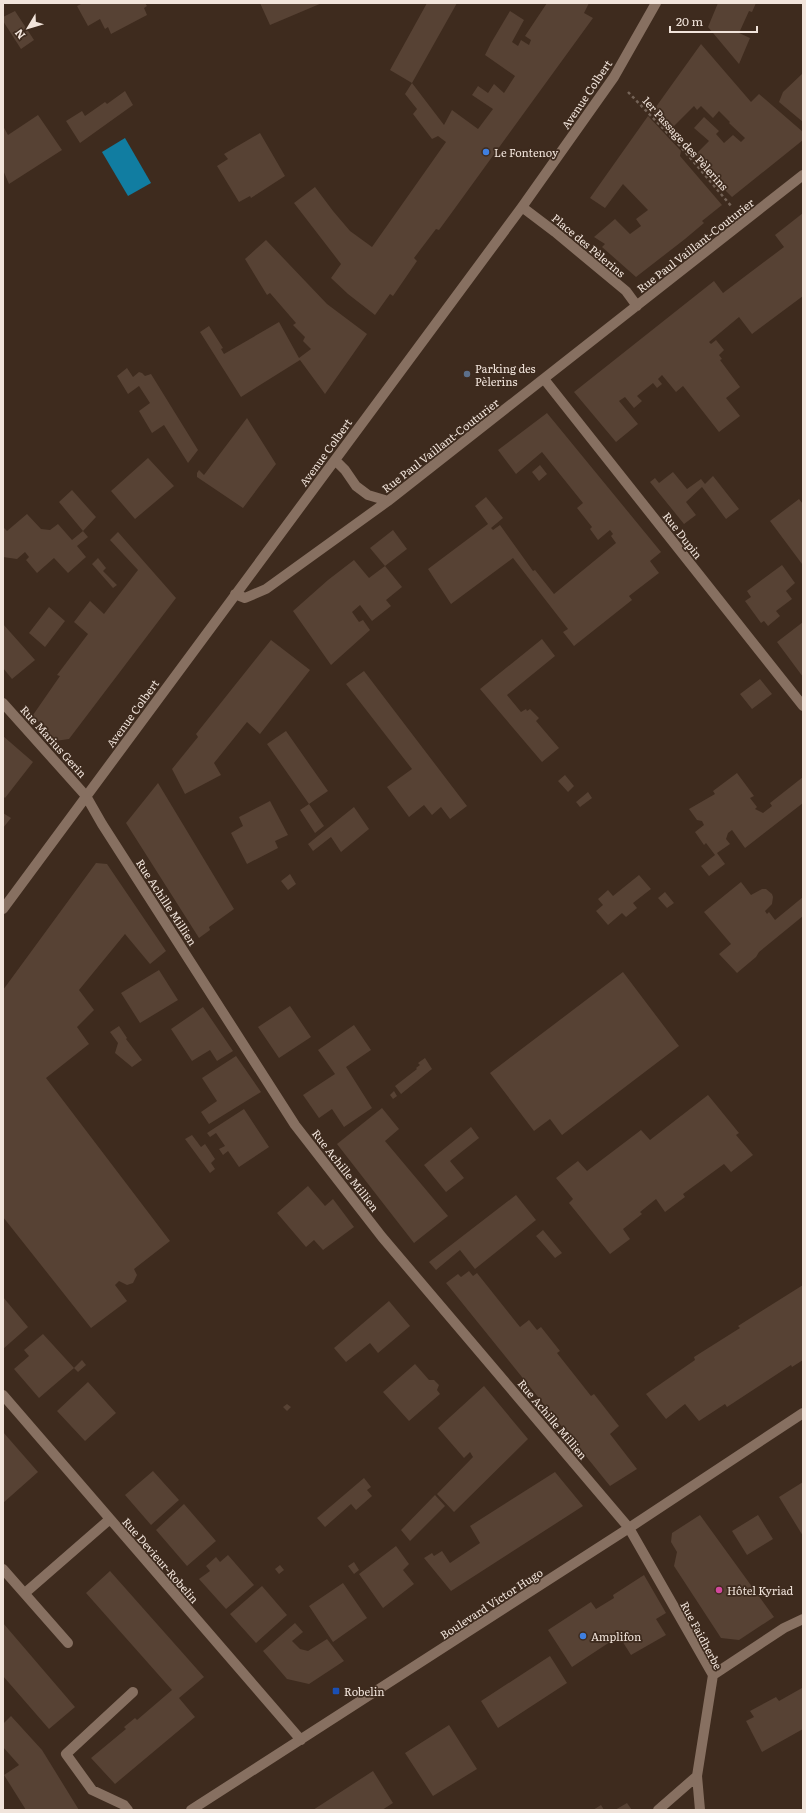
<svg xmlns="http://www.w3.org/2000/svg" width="806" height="1813" font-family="Literata,serif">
<rect width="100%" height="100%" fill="#3e2b1e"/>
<path fill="#117da1" d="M125 138 151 183 128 196 102 152Z"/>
<path fill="#574234" d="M83 3H145L147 6 144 8 147 15 111 34 108 27 105 29 100 19 88 26 77 6Z
M260 3H322L270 25Z
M427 3H457L412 83 390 70Z
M547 3H589L584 13 593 18 450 215 439 230 436 229 414 258 417 261 393 296 390 294 375 315 348 294 331 278 341 264 294 203 315 187 333 211 350 231 372 247 446 142 438 136 432 139 413 114 417 109 405 94 412 83 444 125 452 110 478 129 493 109 472 95 478 86 488 93 494 84 504 93 515 76 485 55 491 43 510 11 524 20 512 42 518 46 521 40 529 45 531 40 525 36Z
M718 3H756L752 12 749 11 739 33 750 38 739 64 708 27Z
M15 11 34 40 21 49 3 21V17Z
M701 44 751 102 759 94 803 132V140L732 197 698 163 696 154 709 141 694 128 704 117 719 131 716 134 724 143 733 135 741 142 745 138 729 123 730 122 719 111 713 118 701 106 697 110 694 106 670 130 653 111Z
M803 73V122L779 102 783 92Z
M125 91 133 105 80 143 66 121 82 111 85 116 105 102 107 104Z
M38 115 62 150 9 184 3 170V126L8 135Z
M648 116 681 151 680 156 722 205 702 221 704 223 685 239 636 277 602 247 605 244 594 237 615 219 630 234 641 226 636 219 648 210 623 184 605 208 590 198Z
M260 133 285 176 251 198 250 196 239 202 217 166 228 159 224 154Z
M803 213V296L752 334 739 317 709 342 711 344 716 340 724 350 719 355 722 359 720 360 740 387 726 398 740 416 719 432 683 386 676 392 662 375 658 379 662 384 657 388 653 383 637 396 642 401 634 408 625 397 619 401 638 424 616 442 574 392 714 281 723 293 784 247 775 235Z
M266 240 327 304 367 334 325 394 300 360 241 397 200 332 209 326 223 348 221 349 224 354 279 322 299 358 311 349 303 341 305 337 293 325 296 323 270 293 267 295 245 259Z
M127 368 133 377 139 372 142 373 145 376 151 374 198 450 188 463 164 425 152 433 139 411 150 403 139 386 128 394 117 376Z
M547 413 661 552 650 561 659 573 629 596 632 600 574 646 563 632 568 629 513 558 451 604 428 569 488 524 475 506 486 497 503 518 491 528 493 530 500 525 533 571 535 570 554 594 616 543 611 536 613 534 610 530 598 540 590 529 592 527 577 508 583 503 542 452 516 474 498 450Z
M247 418 276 464 243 508 197 477V473L199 470 204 475Z
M148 458 174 486 135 519 111 491Z
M540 465 547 474 539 481 532 472Z
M673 472 687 489 701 479 705 484 713 476 739 509 726 519 702 487 686 502 696 515 684 524 650 482 655 478 659 483Z
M72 490 96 517 83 531 59 502Z
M799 499 803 504 802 564 770 521Z
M27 514 41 529 50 530 58 524 72 540 83 531 88 537 77 546 86 557 68 573 54 558 37 573 26 560 29 557 25 552 17 559 3 557V527L7 531Z
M393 530 407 549 385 566 402 587 386 600 391 606 372 621 360 605 352 612 359 622 363 620 370 630 331 665 293 611 328 580 354 560 369 578 385 566 370 548Z
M118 532 176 598 69 739 55 741 33 715 60 676 57 675 88 634 74 622 90 601 104 614 138 570 110 540Z
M98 558 106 568 103 571 117 585 113 588 92 564Z
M782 565 795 583 786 591 792 599 776 611 780 616 768 626 764 621 761 623 745 601 751 597 747 591Z
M49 607 65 621 45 647 29 633Z
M803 622V677L777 642Z
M3 624 35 660 12 679 3 668Z
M542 639 555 656 507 695 521 712 526 709 527 711 530 709 539 718 536 721 559 748 542 762 480 689Z
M271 640 310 670 260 734 247 722 214 763 221 775 185 794 172 769 198 737 196 734Z
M364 671 467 806 450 819 441 807 432 815 424 805 409 817 387 787 412 769 346 684Z
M760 679 772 694 752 709 740 694Z
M286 731 328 791 309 804 324 826 315 833 300 810 309 804 267 744Z
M3 736 33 762 5 798 3 796Z
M737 773 754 796 750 798 757 807 755 809 763 813 772 806 770 803 803 777V803L745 848 732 830 728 833 726 839 730 844 717 853 725 864 709 876 701 866 715 855 706 843 704 845 695 832 704 825 702 821 697 820 689 809 715 794 713 791Z
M565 775 574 786 568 792 558 781Z
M158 783 234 909 209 927 210 930 199 938 126 823Z
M588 792 592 798 580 807 576 802Z
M270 801 288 835 275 841 278 848 247 864 231 833 243 826 239 817Z
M354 807 369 829 341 852 331 837 313 851 308 844Z
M3 813 11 818 3 828Z
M96 863 107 864 166 951 150 964 125 934 79 990 94 1010 77 1027 89 1044 46 1078 170 1241 134 1269 137 1275 133 1283 127 1285 119 1281 115 1285 127 1301 91 1328 3 1217V990Z
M290 874 296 884 288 890 281 881Z
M639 875 651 889 633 903 637 908 626 917 622 913 608 925 596 911 603 905 598 899 608 890 613 896Z
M741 882 751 895 762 889H766L772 894 773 897 772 904 765 911 767 914 769 912 775 920 803 897V916L759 952 756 957 737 973 719 954 731 944 704 912Z
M665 892 674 903 667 908 658 898Z
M159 970 178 1000 140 1023 121 993Z
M623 972 679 1046 562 1135 550 1119 534 1131 490 1073Z
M290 1006 311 1037 279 1058 258 1027Z
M203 1007 233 1051 217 1061 210 1050 192 1061 171 1029Z
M354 1025 371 1050 346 1067 372 1108 344 1127 332 1109 319 1118 303 1095 335 1074 318 1050Z
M119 1026 127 1038 126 1039 142 1060 132 1067 115 1053 118 1043 110 1032Z
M236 1056 261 1092 209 1124 201 1112 217 1101 202 1078Z
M425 1058 432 1069 401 1094 395 1086 417 1069 416 1068 420 1065 418 1063Z
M394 1091 397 1096 393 1099 390 1095Z
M708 1095 739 1133 736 1135 753 1155 731 1172 724 1164 683 1194 685 1197 665 1212 656 1199 640 1212 642 1214 623 1229 630 1239 610 1254 569 1203 573 1199 556 1178 578 1161 587 1171 641 1130 650 1140Z
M382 1108 399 1129 385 1141 448 1216 414 1243 337 1144Z
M244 1109 269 1147 239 1167 228 1151 223 1155 219 1149 225 1146 216 1133 210 1137 207 1133Z
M471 1127 479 1138 450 1161 464 1178 446 1192 424 1165Z
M192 1135 201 1147 205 1144 215 1159 211 1163 215 1169 210 1173 185 1139Z
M308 1186 325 1206 333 1199 354 1227 323 1250 314 1240 306 1247 277 1213Z
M516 1195 536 1220 475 1269 460 1250 436 1270 429 1262Z
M543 1230 562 1253 555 1258 536 1236Z
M469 1271 473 1276 477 1273 520 1327 529 1320 537 1330 541 1327 560 1351 557 1353 591 1396 594 1394 619 1426 610 1434 637 1469 610 1486 446 1283 458 1274 461 1277Z
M803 1285V1360L792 1367 791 1365 727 1407 725 1404 699 1421 685 1404 666 1419 646 1394 695 1360 694 1357 740 1328 738 1326Z
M3 1297 28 1327 3 1349Z
M389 1301 410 1326 378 1353 370 1343 346 1362 334 1348Z
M43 1334 74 1368 82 1360 86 1365 78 1372 74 1368 39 1398 14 1369 29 1356 24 1350Z
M415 1364 429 1380H434L439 1385 437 1390 440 1394 409 1421 383 1392Z
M88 1382 116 1413 85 1441 57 1411Z
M484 1386 528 1439 454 1512 437 1494 473 1457 470 1452 464 1458 438 1428Z
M287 1404 291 1407 287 1411 283 1407Z
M3 1432 38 1472 3 1503Z
M153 1471 179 1500 151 1525 125 1495Z
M555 1472 583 1506 451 1591 424 1558 432 1553 434 1556 442 1551 450 1563 480 1543 470 1526Z
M364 1478 371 1487 367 1490 372 1496 356 1510 351 1504 325 1527 317 1518Z
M803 1482V1536L779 1497Z
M435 1495 445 1506 410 1541 401 1530Z
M184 1504 216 1541 187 1566 156 1530Z
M700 1515 774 1617 739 1640 721 1638 674 1566 677 1552 671 1542 672 1533Z
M758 1515 773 1539 747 1555 732 1531Z
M396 1546 409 1564 403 1570 414 1584 383 1608 359 1574Z
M228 1555 254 1585 226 1609 199 1579 210 1571 206 1566 216 1557 220 1562Z
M354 1562 359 1570 354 1574 348 1566Z
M280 1565 284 1570 279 1574 275 1569Z
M110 1571 204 1677 179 1698 195 1717 115 1784 91 1758 126 1729 124 1727 135 1718 137 1720 172 1690 86 1593Z
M644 1575 666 1613 656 1619 666 1635 631 1655 619 1636 572 1667 548 1630 591 1602 596 1609 614 1598 613 1595Z
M343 1583 367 1618 333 1642 309 1606Z
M262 1586 287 1615 256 1643 230 1614Z
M3 1623 75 1707 49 1729 3 1676Z
M295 1623 303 1632 292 1641 300 1649 308 1651 327 1639 344 1661 309 1684 287 1679 263 1651Z
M550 1656 567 1683 498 1728 481 1701Z
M802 1688 803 1729 762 1752 746 1721 754 1717 750 1711 776 1697 779 1701Z
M11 1716 42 1750 79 1810H26L4 1775 19 1765 3 1747V1724Z
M449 1725 477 1769 433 1796 405 1753Z
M373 1771 393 1803 382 1810H313Z
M627 1803 632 1810H615Z
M601 1805 604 1810H593Z"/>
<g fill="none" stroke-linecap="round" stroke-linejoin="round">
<path stroke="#746357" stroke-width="2.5" stroke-dasharray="3 3" stroke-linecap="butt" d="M628 92 681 147 732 207"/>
<path stroke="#877061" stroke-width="10" d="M522 207 555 232 626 291 637 306
M544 379 803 706
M335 460 345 470 356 486 368 495 388 501
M235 594 245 598 266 589 388 501 803 175
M3 703 86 796 102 824 295 1125 382 1237 629 1528 713 1675 697 1776 700 1810
M3 909 522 207 614 77 656 3
M3 1395 301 1740
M3 1569 68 1643
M25 1593 110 1519
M713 1675 784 1628 803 1619
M128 1810 124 1805 92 1790 66 1754 133 1692
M191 1810 629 1528 803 1413
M658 1810 697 1776"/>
</g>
<g fill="#3f7fe0" stroke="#3e2b1e" stroke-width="1.5">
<circle cx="486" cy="152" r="4"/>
<circle cx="583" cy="1636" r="4"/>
</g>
<circle fill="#5c6f8a" stroke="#3e2b1e" stroke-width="1.5" cx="467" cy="374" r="4"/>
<circle fill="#d1479c" stroke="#3e2b1e" stroke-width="1.5" cx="719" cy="1590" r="4"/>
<rect fill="#1a4fb4" stroke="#3e2b1e" stroke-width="1.5" x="332" y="1687" width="8" height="8" rx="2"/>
<g text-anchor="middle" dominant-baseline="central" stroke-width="3.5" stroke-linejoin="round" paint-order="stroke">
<g font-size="11" fill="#f1e4db" stroke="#3e2b1e">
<text transform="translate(586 94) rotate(-56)">Avenue Colbert</text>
<text transform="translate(686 143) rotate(48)">1er Passage des Pèlerins</text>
<text transform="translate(589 245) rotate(40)">Place des Pèlerins</text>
<text transform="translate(695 245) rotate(-38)">Rue Paul Vaillant-Couturier</text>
<text transform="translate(440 445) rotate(-38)">Rue Paul Vaillant-Couturier</text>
<text transform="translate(325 452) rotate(-54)">Avenue Colbert</text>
<text transform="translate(683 535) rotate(52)">Rue Dupin</text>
<text transform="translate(132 713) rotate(-54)">Avenue Colbert</text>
<text transform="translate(54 741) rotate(48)">Rue Marius Gerin</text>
<text transform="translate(167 902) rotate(57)">Rue Achille Millien</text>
<text transform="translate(346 1170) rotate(52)">Rue Achille Millien</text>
<text transform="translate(553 1419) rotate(50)">Rue Achille Millien</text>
<text transform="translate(161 1560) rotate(49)">Rue Devieur-Robelin</text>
<text transform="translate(491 1603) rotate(-33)">Boulevard Victor Hugo</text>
<text transform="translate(702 1635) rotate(62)">Rue Faidherbe</text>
</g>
<g font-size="11" fill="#f1e4db" stroke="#3e2b1e" text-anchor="start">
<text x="494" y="152">Le Fontenoy</text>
<text x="475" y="368">Parking des<tspan x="475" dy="13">Pèlerins</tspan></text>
<text x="727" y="1590">Hôtel Kyriad</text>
<text x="591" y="1636">Amplifon</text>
<text x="344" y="1691">Robelin</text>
</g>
</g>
<rect width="806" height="1813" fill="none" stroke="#f1e4db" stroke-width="8"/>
<g transform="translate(28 28) rotate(232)" stroke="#3e2b1e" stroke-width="3" paint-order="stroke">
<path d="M0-3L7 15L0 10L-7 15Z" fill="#f1e4db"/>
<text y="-6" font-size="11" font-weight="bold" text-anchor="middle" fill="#f1e4db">N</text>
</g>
<path d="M670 26v6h87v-6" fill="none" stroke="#f1e4db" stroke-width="2"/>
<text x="676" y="26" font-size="12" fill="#f1e4db" stroke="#3e2b1e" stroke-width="3" paint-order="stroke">20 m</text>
</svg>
